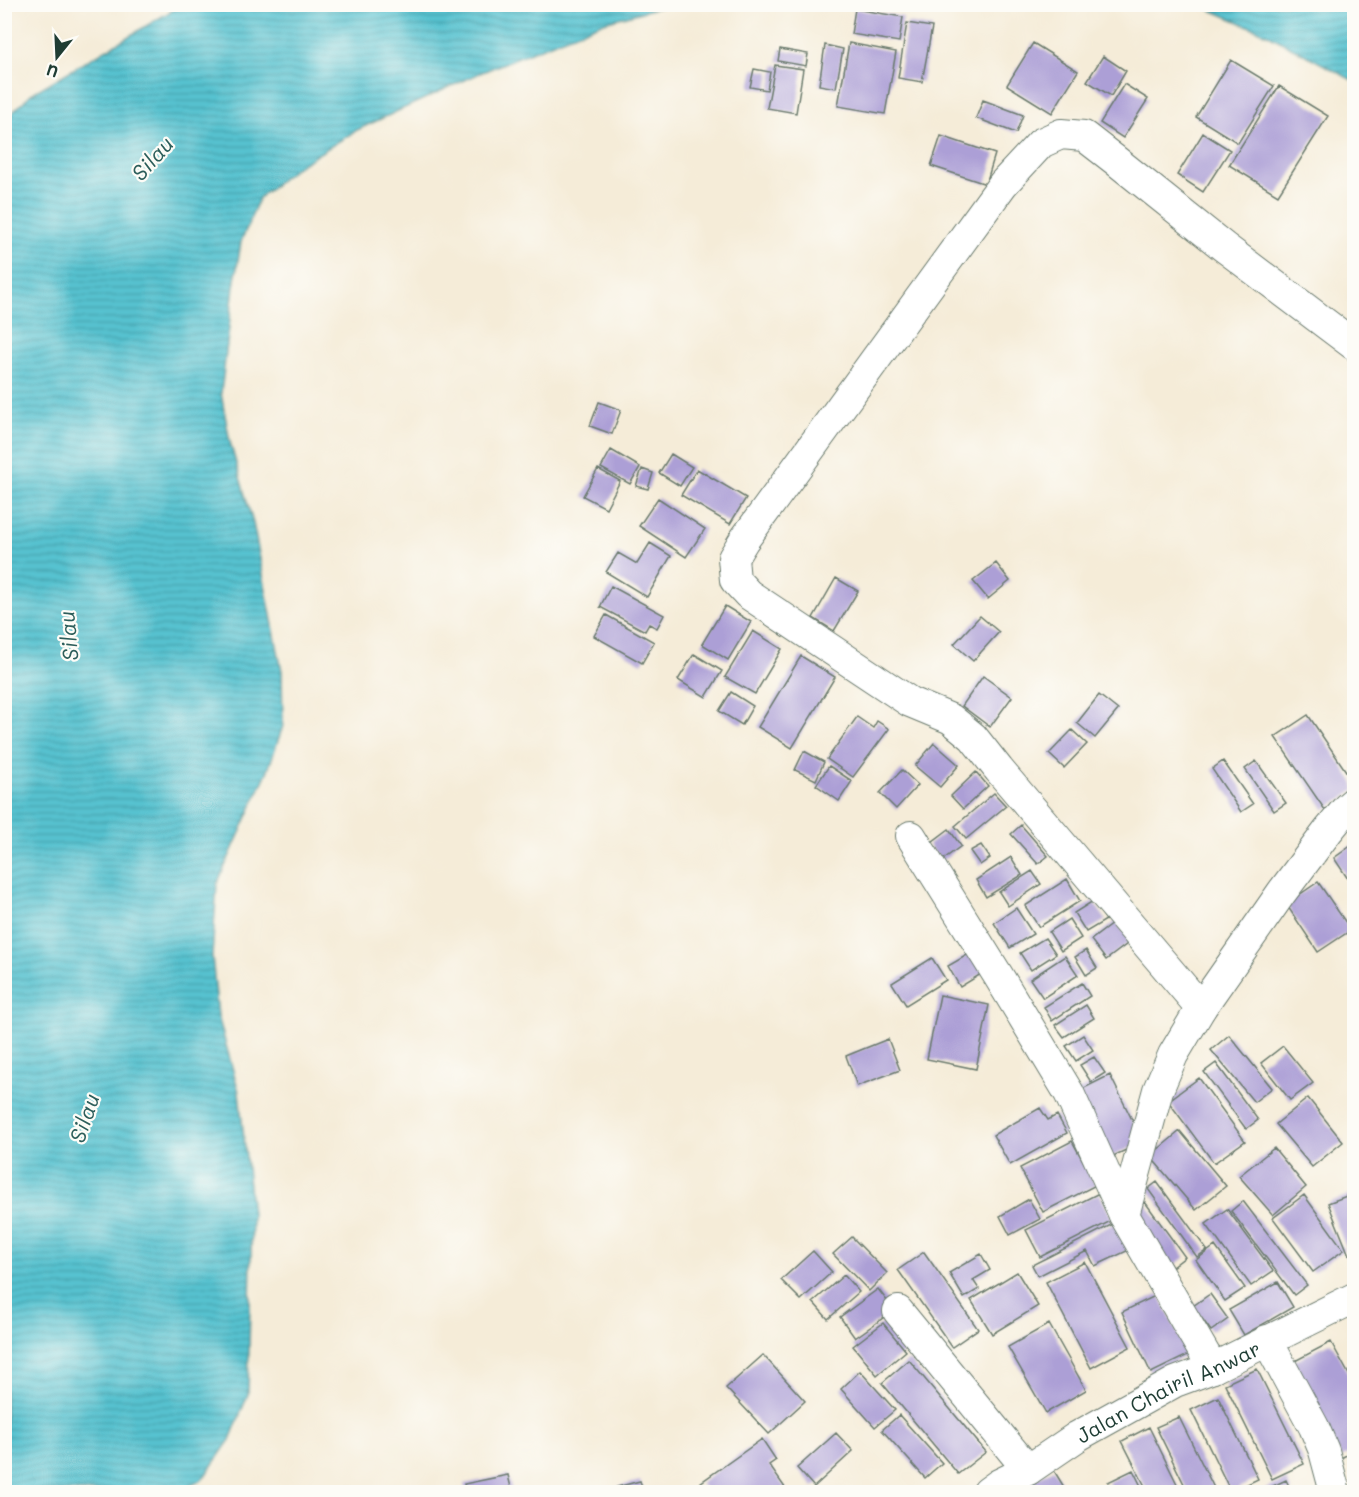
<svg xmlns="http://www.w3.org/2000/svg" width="1359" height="1497" font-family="Mali,sans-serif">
<defs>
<pattern id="water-rules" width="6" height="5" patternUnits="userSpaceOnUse" patternTransform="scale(1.5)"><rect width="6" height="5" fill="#56c2d0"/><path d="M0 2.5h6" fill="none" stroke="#479faa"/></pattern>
</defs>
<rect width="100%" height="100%" fill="#fdfcf7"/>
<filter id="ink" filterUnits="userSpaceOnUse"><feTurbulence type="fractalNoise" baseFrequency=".0167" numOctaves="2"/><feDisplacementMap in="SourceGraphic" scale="12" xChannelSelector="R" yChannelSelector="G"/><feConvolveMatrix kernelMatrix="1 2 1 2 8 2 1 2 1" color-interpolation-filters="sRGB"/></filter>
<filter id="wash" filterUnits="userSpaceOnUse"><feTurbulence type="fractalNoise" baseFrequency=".008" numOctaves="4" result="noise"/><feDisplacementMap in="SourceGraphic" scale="24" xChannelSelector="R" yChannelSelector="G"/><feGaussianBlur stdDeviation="1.35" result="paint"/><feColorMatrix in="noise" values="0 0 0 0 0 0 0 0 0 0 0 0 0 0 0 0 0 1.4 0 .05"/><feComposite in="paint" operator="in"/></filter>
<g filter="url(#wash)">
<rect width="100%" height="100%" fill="#f5ecd8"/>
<path fill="url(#water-rules)" stroke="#3a8082" stroke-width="1.5" d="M183 4 667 5 604 22 480 73 357 130 295 168 259 198 241 242 234 287 221 393 230 442 253 523 282 671 283 726 268 770 217 884 212 956 218 1016 239 1092 252 1214 248 1394 230 1440 202 1480 178 1492H5V120L31 94Z
M1199 5H1354V81L1265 33Z"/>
<g id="blocks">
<path fill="#ac9fd6" d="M855 9 903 17 899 42 851 34Z
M907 23 932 27 922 82 898 78Z
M849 43 896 52 885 114 838 106Z
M1033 43 1078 71 1052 113 1007 85Z
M825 45 843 49 836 88 819 85Z
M780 49 808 54 806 66 778 61Z
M1103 56 1126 71 1111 96 1087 81Z
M1231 60 1274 86 1238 143 1196 117Z
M775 65 803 69 796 113 767 108Z
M754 69 770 72 767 90 750 87Z
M1124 84 1148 99 1123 138 1100 123Z
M1279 86 1328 116 1278 195 1229 165Z
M983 100 1023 115 1016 133 976 118Z
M1203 133 1230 150 1203 192 1177 175Z
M941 136 995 154 986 184 931 166Z
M599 402 621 410 612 434 590 426Z
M611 450 640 467 630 484 601 468Z
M671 454 692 467 680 486 659 473Z
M598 469 620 481 606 508 583 496Z
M642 469 653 473 648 489 636 486Z
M697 469 746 498 730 524 681 495Z
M658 498 705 529 686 557 639 526Z
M650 543 671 556 647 597 606 572 618 553 637 564Z
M996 563 1010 581 988 599 973 581Z
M836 578 858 591 834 631 813 618Z
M611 586 664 615 657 628 649 624 645 631 600 607Z
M725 606 751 622 728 660 702 644Z
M606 615 654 642 642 663 594 636Z
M980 616 999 632 973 661 954 644Z
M753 631 782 649 755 694 725 677Z
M694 654 722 671 706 697 678 680Z
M801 656 835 677 792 748 758 727Z
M983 676 1012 697 990 727 962 706Z
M731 692 753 706 742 725 719 711Z
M1099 695 1118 710 1095 738 1077 723Z
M1308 715 1354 783V790L1325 810 1275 737Z
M857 717 873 728 877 721 889 729 853 777 827 759Z
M1072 730 1087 744 1064 768 1049 754Z
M934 743 959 765 940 787 915 766Z
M804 751 824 762 816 780 795 770Z
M1223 761 1253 804 1241 812 1212 769Z
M1256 761 1286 803 1274 811 1245 769Z
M829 766 852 781 839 801 816 785Z
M902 770 918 785 896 809 880 793Z
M976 772 988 786 963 809 951 796Z
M994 793 1006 806 966 839 955 826Z
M1021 825 1048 856 1038 864 1011 834Z
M949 829 961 846 941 861 928 845Z
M981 845 990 858 980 865 970 851Z
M1352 845 1354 849V888L1334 858Z
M1011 857 1022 875 986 897 976 880Z
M1032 871 1041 884 1008 906 999 892Z
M1067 879 1080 901 1039 927 1025 906Z
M1318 882 1351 930 1318 952 1286 904Z
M1093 901 1106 920 1086 932 1074 913Z
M1016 908 1033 934 1010 948 994 923Z
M1069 919 1081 938 1061 951 1049 932Z
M1116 921 1131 941 1106 960 1091 940Z
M1045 938 1056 954 1031 970 1020 953Z
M1086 950 1097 968 1086 975 1075 957Z
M974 951 986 971 960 987 948 966Z
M1065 956 1078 975 1043 998 1030 979Z
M932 958 946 980 906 1005 892 983Z
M1082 983 1090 996 1052 1021 1044 1007Z
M940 995 989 1005 976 1069 927 1059Z
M1086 1005 1094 1018 1064 1037 1055 1025Z
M1083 1035 1093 1050 1076 1061 1066 1046Z
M1229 1035 1272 1088 1254 1102 1211 1050Z
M888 1039 900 1070 857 1086 846 1056Z
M1283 1046 1313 1083 1290 1100 1261 1063Z
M1094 1057 1105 1073 1091 1082 1080 1065Z
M1216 1063 1258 1120 1246 1129 1204 1072Z
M1110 1075 1143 1142 1107 1159 1074 1093Z
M1199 1078 1245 1141 1214 1163 1168 1101Z
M1308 1098 1343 1142 1312 1167 1276 1124Z
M1040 1108 1048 1120 1057 1115 1067 1133 1010 1165 993 1135Z
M1180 1131 1226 1186 1196 1210 1150 1156Z
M1072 1141 1096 1185 1043 1212 1020 1168Z
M1274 1148 1306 1187 1273 1215 1239 1176Z
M1157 1182 1207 1250 1197 1257 1148 1189Z
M1099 1193 1113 1220 1040 1257 1026 1230Z
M1352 1194 1354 1200V1253L1349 1255 1328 1203Z
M1304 1195 1344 1250 1313 1272 1273 1218Z
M1029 1199 1040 1219 1010 1235 1000 1216Z
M1243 1201 1307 1285 1294 1295 1231 1211Z
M1145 1202 1185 1257 1172 1267 1132 1212Z
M1227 1209 1273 1271 1251 1286 1206 1224Z
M1115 1223 1129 1250 1095 1266 1087 1251 1038 1276 1032 1265Z
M852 1237 887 1273 869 1291 833 1254Z
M1215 1246 1245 1288 1225 1301 1196 1260Z
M813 1251 832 1272 801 1300 781 1280Z
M924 1252 978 1329 952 1347 898 1270Z
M981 1254 990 1270 973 1280 979 1289 964 1298 949 1273Z
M1085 1262 1130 1347 1091 1368 1046 1282Z
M1017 1272 1038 1306 992 1334 971 1300Z
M844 1275 859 1292 828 1319 813 1302Z
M1278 1282 1293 1307 1244 1335 1229 1310Z
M878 1289 894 1310 855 1338 840 1317Z
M1159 1294 1188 1355 1151 1373 1122 1312Z
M1210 1294 1228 1319 1211 1331 1193 1306Z
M883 1323 906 1351 877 1375 853 1346Z
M1049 1324 1086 1390 1046 1413 1008 1347Z
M1331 1342 1354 1384V1451L1341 1458 1289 1364Z
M763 1355 805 1401 769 1434 726 1388Z
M909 1360 986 1452 958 1474 882 1383Z
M1257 1369 1304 1464 1272 1479 1225 1384Z
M860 1371 895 1410 875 1427 841 1389Z
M1218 1397 1258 1479 1231 1492 1191 1410Z
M899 1415 942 1463 925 1478 882 1430Z
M1179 1417 1216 1492H1188L1156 1427Z
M1149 1427 1181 1492H1148L1122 1441Z
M836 1433 853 1451 814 1487 797 1468Z
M762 1439 776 1460 769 1465 788 1492H707L700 1483Z
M1053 1469 1067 1492H1024L1021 1488Z
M1133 1470 1144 1492H1113L1108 1482Z
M508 1475 512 1492H466L464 1484Z
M1286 1480 1292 1492H1260Z
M640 1481 644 1492H619L617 1487Z"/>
</g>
</g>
<g filter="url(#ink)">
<use href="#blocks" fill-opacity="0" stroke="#6a7a6d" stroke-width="1.5"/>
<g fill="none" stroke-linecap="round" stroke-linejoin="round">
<g stroke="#6a7a6d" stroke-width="32">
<g id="street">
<path d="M911 836 999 977 1069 1093 1124 1215 1213 1368"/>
<path d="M1201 1008 999 770 973 737 951 719 910 702 748 594 735 580 733 558 744 540 1003 184 1041 143 1061 134 1084 136 1115 160 1224 247 1354 345"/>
<path d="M1124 1215 1158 1090 1173 1055 1201 1008 1282 892 1328 831 1347 808 1354 802"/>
<path d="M898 1311 1028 1470"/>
<path d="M1267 1340 1314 1427 1324 1451 1335 1492"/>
<path id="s1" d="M988 1492 999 1484 1028 1470 1078 1436 1175 1382 1213 1368 1354 1298"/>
</g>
</g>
<use href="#street" stroke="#fff" stroke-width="30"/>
</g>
</g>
<g text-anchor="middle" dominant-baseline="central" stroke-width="4.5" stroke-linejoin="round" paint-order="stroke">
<g font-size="21" fill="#1f3d34" stroke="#fdfcf7">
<text stroke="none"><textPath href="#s1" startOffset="207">Jalan Chairil Anwar</textPath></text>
</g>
<g font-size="22" font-style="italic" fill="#2d5e5b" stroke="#fdfcf7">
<text transform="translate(152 158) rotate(-48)">Silau</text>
<text transform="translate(68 636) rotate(-95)">Silau</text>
<text transform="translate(84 1118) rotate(-71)">Silau</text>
</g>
</g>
<rect width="1359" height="1497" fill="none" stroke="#fdfcf7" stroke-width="24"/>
<g transform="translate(57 57) rotate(198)" stroke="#fdfcf7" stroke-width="4.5" paint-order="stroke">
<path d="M0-4.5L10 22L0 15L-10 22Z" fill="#1f3d34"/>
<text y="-9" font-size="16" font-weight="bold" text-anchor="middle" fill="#1f3d34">U</text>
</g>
</svg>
